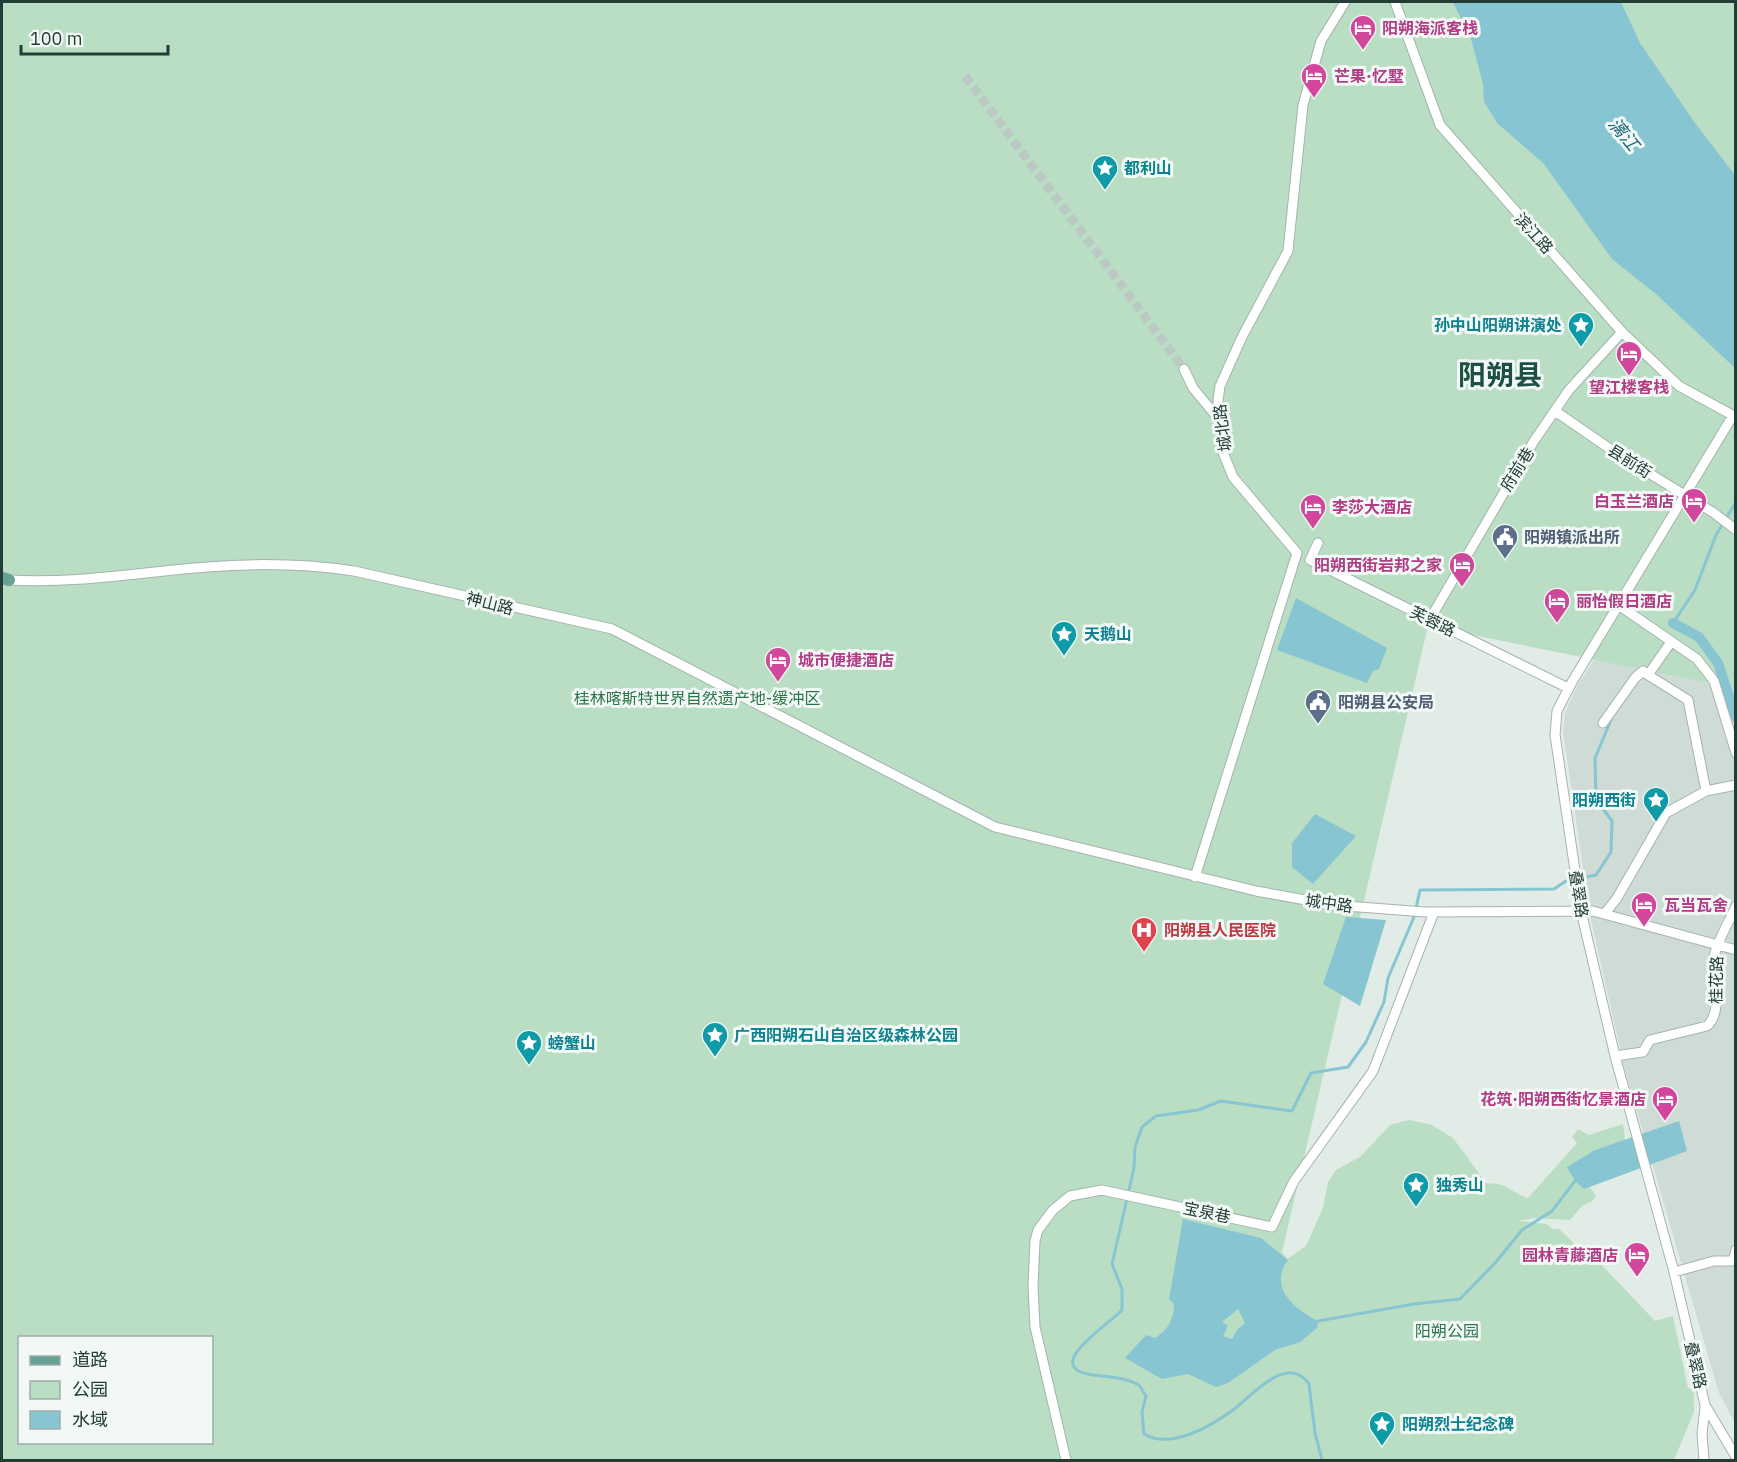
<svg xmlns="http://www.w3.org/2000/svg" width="1737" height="1462" font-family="'IBM Plex Sans','Noto Sans SC',sans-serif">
<rect width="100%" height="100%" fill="#e1ece7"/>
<path fill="#cfdcd6" d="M1735 416V945L1720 940 1708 1021 1649 1037 1642 1050 1621 1053 1590 915 1563 732 1565 713 1576 688 1634 596Z
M1721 948 1735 953V1423L1719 1393 1622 1060 1645 1054 1651 1044 1709 1028 1717 956Z"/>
<path fill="#b9dec4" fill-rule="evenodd" d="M2 2H1735V688L1428 626 1282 1252 1287 1259 1306 1246 1323 1208 1328 1182 1336 1170 1360 1157 1390 1125 1409 1120 1432 1125 1453 1138 1487 1184C1505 1181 1513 1194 1528 1198L1577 1143 1572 1137 1578 1129 1589 1135 1623 1124 1625 1140 1595 1150 1583 1189 1590 1187 1596 1196 1592 1201 1582 1206 1570 1220 1534 1218 1519 1221 1547 1224 1552 1229H1559L1581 1250 1597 1260 1655 1321 1673 1316 1688 1388 1694 1389V1412L1674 1460H2ZM20 1338H212V1442H20Z"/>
<path fill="#88c5d2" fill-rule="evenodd" d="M1453 2H1621L1640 43 1695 123 1735 175V368L1657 295 1612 259 1544 164 1498 124 1484 102 1483 84 1471 39Z
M1296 598 1387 648 1379 669 1373 671 1367 683 1277 650Z
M1315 814 1356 836 1313 884 1292 867V843Z
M1346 917 1386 920 1360 1006 1323 984Z
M1679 1121 1687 1151 1584 1189 1575 1181 1567 1167 1595 1150Z
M1183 1219 1261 1238 1288 1260C1268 1287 1294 1309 1318 1321L1317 1328 1300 1342 1275 1350 1228 1383 1216 1387 1188 1374 1162 1379 1125 1358 1146 1335 1155 1338C1168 1330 1174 1319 1174 1304L1169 1299ZM1238 1309 1245 1323 1238 1329 1232 1339 1223 1336 1228 1326 1222 1322Z"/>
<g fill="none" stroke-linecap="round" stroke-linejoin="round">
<path stroke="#88c5d2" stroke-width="3" d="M1673 623 1695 590 1716 535 1736 502
M1318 1321 1414 1304 1460 1299 1496 1262 1522 1230 1552 1211 1575 1181
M1322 1460 1315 1433 1309 1384C1287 1352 1251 1397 1233 1410 1211 1426 1171 1450 1144 1434L1142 1412 1146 1396 1139 1385C1124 1377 1109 1377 1093 1375 1038 1368 1111 1323 1122 1310V1289L1112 1264 1134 1168 1135 1147 1142 1127 1156 1116 1198 1110 1221 1101 1292 1111 1311 1073 1348 1067 1366 1042 1384 1002 1388 978 1414 917 1420 890 1554 889 1566 881 1596 875 1611 852 1612 821 1596 799 1595 758 1613 715"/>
<path stroke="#88c5d2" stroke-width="10" d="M1673 623 1699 637 1718 663 1736 717"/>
<path stroke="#bbc9c4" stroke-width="9" stroke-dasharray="9 4.5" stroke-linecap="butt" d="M965 76 1184 369"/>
<g stroke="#a4b4ae" stroke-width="11">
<path id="minor" d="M1395 2 1440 125 1622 332 1679 386 1736 417
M1184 369 1193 388 1217 417
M1555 411 1613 451 1714 513 1736 530
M1732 417 1572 682 1557 711 1555 735 1581 911 1615 1056 1674 1272 1705 1405 1736 1457
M1318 543 1310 560 1568 688 1571 684
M9 580C76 584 140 572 207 567 255 563 306 564 354 571L612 629 995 827 1256 891 1333 905 1425 912 1593 911 1736 950
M1620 606 1697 659 1714 681 1736 753
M1430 619 1534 441 1569 390 1622 332
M1648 675 1688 700 1706 791
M1603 723 1635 678 1643 671 1648 675 1671 642
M1195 877 1297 553 1233 477 1222 450 1218 400 1220 386 1242 337 1288 251 1303 105 1321 41 1345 2
M1606 912 1617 898 1666 813 1706 791 1736 785
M1615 1056 1643 1052 1650 1040 1707 1026C1724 1011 1712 979 1714 958 1715 945 1730 920 1736 906
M1674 1272 1714 1261H1733L1736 1250
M1066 1460 1035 1327 1033 1286 1035 1241 1038 1230 1053 1210 1070 1196 1102 1190 1272 1227 1294 1181 1373 1071 1434 912
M1704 1460 1702 1434 1705 1407"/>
</g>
<g stroke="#c1c9c7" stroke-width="14">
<path id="major" d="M2 578 9 580"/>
</g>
<use href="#minor" stroke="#fff" stroke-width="9"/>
<use href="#major" stroke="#65a294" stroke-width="12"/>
</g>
<defs>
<g id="hotel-pin" transform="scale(1.35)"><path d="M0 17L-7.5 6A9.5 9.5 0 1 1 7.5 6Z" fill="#d1479c" stroke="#f2f8f5"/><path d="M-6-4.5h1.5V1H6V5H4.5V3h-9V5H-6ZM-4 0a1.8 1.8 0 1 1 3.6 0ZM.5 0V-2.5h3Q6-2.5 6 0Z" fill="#fff"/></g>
<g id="sight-pin" transform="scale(1.35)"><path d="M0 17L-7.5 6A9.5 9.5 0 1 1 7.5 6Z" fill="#0f9aa8" stroke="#f2f8f5"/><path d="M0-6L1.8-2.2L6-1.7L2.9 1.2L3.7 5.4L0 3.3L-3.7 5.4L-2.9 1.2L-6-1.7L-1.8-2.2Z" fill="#fff"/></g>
<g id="civic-pin" transform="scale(1.35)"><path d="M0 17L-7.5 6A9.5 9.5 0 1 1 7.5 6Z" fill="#5c6f8a" stroke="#f2f8f5"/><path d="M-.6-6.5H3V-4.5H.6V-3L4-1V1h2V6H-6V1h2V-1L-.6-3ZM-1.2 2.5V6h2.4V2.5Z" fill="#fff"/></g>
<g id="hospital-pin" transform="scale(1.35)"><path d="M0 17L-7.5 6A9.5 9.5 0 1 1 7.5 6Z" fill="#e0444e" stroke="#f2f8f5"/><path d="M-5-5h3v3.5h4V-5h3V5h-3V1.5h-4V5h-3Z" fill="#fff"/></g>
</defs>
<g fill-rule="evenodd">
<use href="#hotel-pin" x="1363" y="28"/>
<use href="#hotel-pin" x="1314" y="76"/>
<use href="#sight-pin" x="1105" y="168"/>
<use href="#sight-pin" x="1581" y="325"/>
<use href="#hotel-pin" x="1629" y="354"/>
<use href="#hotel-pin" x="1694" y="501"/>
<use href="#hotel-pin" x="1313" y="507"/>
<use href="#civic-pin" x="1505" y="537"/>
<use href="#hotel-pin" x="1462" y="565"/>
<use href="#hotel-pin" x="1557" y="601"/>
<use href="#sight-pin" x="1064" y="634"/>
<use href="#hotel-pin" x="778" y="660"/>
<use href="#civic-pin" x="1318" y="702"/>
<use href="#sight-pin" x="1656" y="800"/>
<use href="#hotel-pin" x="1644" y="905"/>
<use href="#hospital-pin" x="1144" y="930"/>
<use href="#sight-pin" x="715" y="1035"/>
<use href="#sight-pin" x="529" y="1043"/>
<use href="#hotel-pin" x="1665" y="1099"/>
<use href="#sight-pin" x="1416" y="1185"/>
<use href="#hotel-pin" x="1637" y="1255"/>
<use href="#sight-pin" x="1382" y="1424"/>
</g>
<g text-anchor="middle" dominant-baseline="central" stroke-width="6" stroke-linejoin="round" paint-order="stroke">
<g font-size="16" font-weight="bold" fill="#b23c85" stroke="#f2f8f5" text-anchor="start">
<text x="1382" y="28">阳朔海派客栈</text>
<text x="1334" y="76">芒果·忆墅</text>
<text x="1629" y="387" text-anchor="middle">望江楼客栈</text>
<text x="1674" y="501" text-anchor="end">白玉兰酒店</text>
<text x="1332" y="507">李莎大酒店</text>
<text x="1442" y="565" text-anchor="end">阳朔西街岩邦之家</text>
<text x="1576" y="601">丽怡假日酒店</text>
<text x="798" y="660">城市便捷酒店</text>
<text x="1664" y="905">瓦当瓦舍</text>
<text x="1646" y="1099" text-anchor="end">花筑·阳朔西街忆景酒店</text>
<text x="1618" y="1255" text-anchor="end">园林青藤酒店</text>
</g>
<g font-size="16" font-weight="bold" fill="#0d838f" stroke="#f2f8f5" text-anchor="start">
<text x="1124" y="168">都利山</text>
<text x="1562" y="325" text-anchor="end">孙中山阳朔讲演处</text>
<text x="1084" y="634">天鹅山</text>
<text x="1636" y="800" text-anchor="end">阳朔西街</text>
<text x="734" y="1035">广西阳朔石山自治区级森林公园</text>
<text x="548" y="1043">螃蟹山</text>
<text x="1436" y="1185">独秀山</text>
<text x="1402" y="1424">阳朔烈士纪念碑</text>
</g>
<g font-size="16" fill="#213d36" stroke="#f2f8f5">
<text transform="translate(1534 233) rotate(48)">滨江路</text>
<text transform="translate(1222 428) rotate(-97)">城北路</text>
<text transform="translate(1630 461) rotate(32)">县前街</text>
<text transform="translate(1517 469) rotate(-58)">府前巷</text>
<text transform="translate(490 603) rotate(14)">神山路</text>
<text transform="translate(1433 621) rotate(26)">芙蓉路</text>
<text transform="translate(1579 894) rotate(81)">叠翠路</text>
<text transform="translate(1329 903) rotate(8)">城中路</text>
<text transform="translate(1716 980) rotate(-89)">桂花路</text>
<text transform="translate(1207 1212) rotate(12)">宝泉巷</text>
<text transform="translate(1696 1365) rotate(77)">叠翠路</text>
</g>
<g font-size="16" font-weight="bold" fill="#4e5e75" stroke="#f2f8f5" text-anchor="start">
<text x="1524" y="537">阳朔镇派出所</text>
<text x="1338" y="702">阳朔县公安局</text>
</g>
<g font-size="16" fill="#2b7549" stroke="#f2f8f5">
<text x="697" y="698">桂林喀斯特世界自然遗产地-缓冲区</text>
<text x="1447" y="1331">阳朔公园</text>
</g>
<g font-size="16" font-weight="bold" fill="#be3a42" stroke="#f2f8f5" text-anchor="start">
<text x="1164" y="930">阳朔县人民医院</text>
</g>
<g font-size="18" font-style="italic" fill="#1a677a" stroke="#f2f8f5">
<text transform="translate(1624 134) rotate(51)">漓江</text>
</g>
<g font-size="28" font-weight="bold" fill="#1d4f44" stroke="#f2f8f5">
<text x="1500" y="374">阳朔县</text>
</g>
</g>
<rect width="1737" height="1462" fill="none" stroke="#213d36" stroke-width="6"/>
<rect x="18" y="1336" width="195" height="108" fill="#f2f8f5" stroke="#9eada9" stroke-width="1.5"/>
<rect x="30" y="1356" width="30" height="9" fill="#65a294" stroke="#9eada9" stroke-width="1.5"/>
<text x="72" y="1366" font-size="18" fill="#213d36">道路</text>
<rect x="30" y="1381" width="30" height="18" fill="#b9dec4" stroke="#9eada9" stroke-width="1.5"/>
<text x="72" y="1396" font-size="18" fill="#213d36">公园</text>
<rect x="30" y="1411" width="30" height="18" fill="#88c5d2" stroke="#9eada9" stroke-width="1.5"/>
<text x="72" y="1426" font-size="18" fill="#213d36">水域</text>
<path d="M21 45v9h147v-9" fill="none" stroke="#213d36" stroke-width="3"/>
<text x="30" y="45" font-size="18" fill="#213d36" stroke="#f2f8f5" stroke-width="4.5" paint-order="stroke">100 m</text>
</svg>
